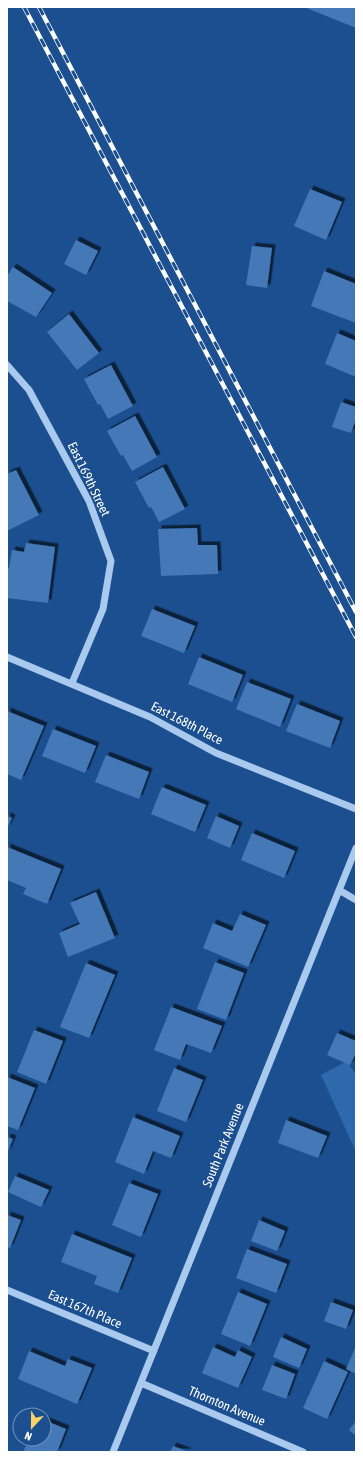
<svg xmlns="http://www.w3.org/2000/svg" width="363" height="1459" font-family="'Asap Condensed',sans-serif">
<defs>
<filter id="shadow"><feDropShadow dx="3.5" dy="-3.5" stdDeviation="0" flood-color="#0009"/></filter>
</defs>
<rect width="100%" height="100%" fill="#1b4f8f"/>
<path fill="#2e69ad" d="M347 1061 356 1075V1152L321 1075Z"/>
<path fill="#4478b7" filter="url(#shadow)" d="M304 7H356V28Z
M310 189 342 202 326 240 294 226Z
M76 240 98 251 86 275 64 264Z
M252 246 272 248 267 288 246 285Z
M13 267 52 293 36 317 7 301V276Z
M324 271 356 284V323L311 306Z
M69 314 99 353 77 370 47 332Z
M337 333 356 341V377L325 364Z
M111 365 133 406 108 419 100 404 98 405 84 379Z
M341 402 356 407V419L351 433 332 427Z
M135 416 157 457 132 471 123 455 121 456 107 431Z
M163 467 185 509 159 522 151 507 149 508 135 482Z
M16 470 39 515 7 531V474Z
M197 528 198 545H217L218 574 161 576 158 529Z
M26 543 55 547 48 603 7 598V568H9L12 550 24 552Z
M152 609 195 626 184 653 141 636Z
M199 657 243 675 232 702 188 684Z
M247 682 291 699 280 727 236 709Z
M297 704 340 721 330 748 286 731Z
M7 711 44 726 21 780 7 774Z
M53 729 96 746 85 773 42 756Z
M106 755 149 772 139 799 95 782Z
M162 787 206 805 195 832 151 814Z
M7 816 12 818 7 828Z
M216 816 239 826 230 848 207 838Z
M252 833 295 851 284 878 241 860Z
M7 847 61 869 47 904 23 894 26 888 7 880Z
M96 892 115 938 68 957 59 933 80 924 70 903Z
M240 914 266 925 248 967 203 948 213 923 232 931Z
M215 962 244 973 226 1020 197 1009Z
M86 963 115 975 89 1038 60 1027Z
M171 1007 222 1026 211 1053 186 1044 180 1060 154 1050Z
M34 1030 63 1041 46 1084 17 1072Z
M337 1033 356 1041V1053L350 1065 327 1055Z
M174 1068 203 1080 186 1122 157 1111Z
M7 1077 35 1088 18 1130 7 1126Z
M133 1117 180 1136 171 1158 153 1151 144 1174 115 1162Z
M286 1120 327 1136 318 1158 278 1143Z
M7 1137 13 1139 7 1153Z
M15 1176 49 1190 41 1207 8 1192Z
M129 1183 158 1194 141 1237 112 1225Z
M7 1215 21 1220 10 1248 7 1247Z
M259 1220 285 1231 277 1251 251 1241Z
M72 1234 132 1258 118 1293 94 1284 97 1276 61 1262Z
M247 1249 287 1264 276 1293 236 1278Z
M238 1292 267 1304 250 1346 221 1334Z
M331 1302 353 1310 346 1329 324 1321Z
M281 1337 307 1349 299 1368 273 1357Z
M356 1346V1374L346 1369Z
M213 1347 235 1357 238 1350 252 1357 238 1388 202 1373Z
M29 1351 65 1366 68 1359 92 1368 77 1404 18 1379Z
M324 1361 348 1372 327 1419 303 1408Z
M272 1365 295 1374 286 1399 262 1390Z
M44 1420 66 1429 57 1452H23L29 1439H44Z
M356 1421V1436L349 1430Z
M173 1446 189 1452H170Z"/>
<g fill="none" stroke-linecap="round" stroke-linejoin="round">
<path stroke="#a9c9ee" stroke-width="7" d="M7 365 29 390 89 501 111 561 103 609 72 683
M7 657 150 717 216 753 356 809
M339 890 356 900
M7 1290 154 1351
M141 1383 303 1452
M113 1452 356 848"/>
<g stroke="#fff" stroke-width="4.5">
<path id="rail" d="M24 7 356 637
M39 7 356 612"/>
</g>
<use href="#rail" stroke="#1b4f8f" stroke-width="3" stroke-dasharray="9" stroke-linecap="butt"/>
</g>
<g text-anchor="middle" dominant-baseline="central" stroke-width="4" stroke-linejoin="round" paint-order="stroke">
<g font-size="13" fill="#fff" stroke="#1b4f8f">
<text transform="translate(89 479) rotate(64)">East 169th Street</text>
<text transform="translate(187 723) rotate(27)">East 168th Place</text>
<text transform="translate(223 1145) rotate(-68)">South Park Avenue</text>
<text transform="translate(85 1309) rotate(23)">East 167th Place</text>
<text transform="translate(227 1406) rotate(23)">Thornton Avenue</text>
</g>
</g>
<rect width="363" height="1459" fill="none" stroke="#ffffff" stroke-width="16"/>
<g transform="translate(32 1427) rotate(202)"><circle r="19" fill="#1b4f8f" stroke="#7695bc"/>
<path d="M0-3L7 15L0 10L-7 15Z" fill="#ffd166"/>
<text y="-6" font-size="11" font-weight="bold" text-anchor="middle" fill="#ffffff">N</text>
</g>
</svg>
